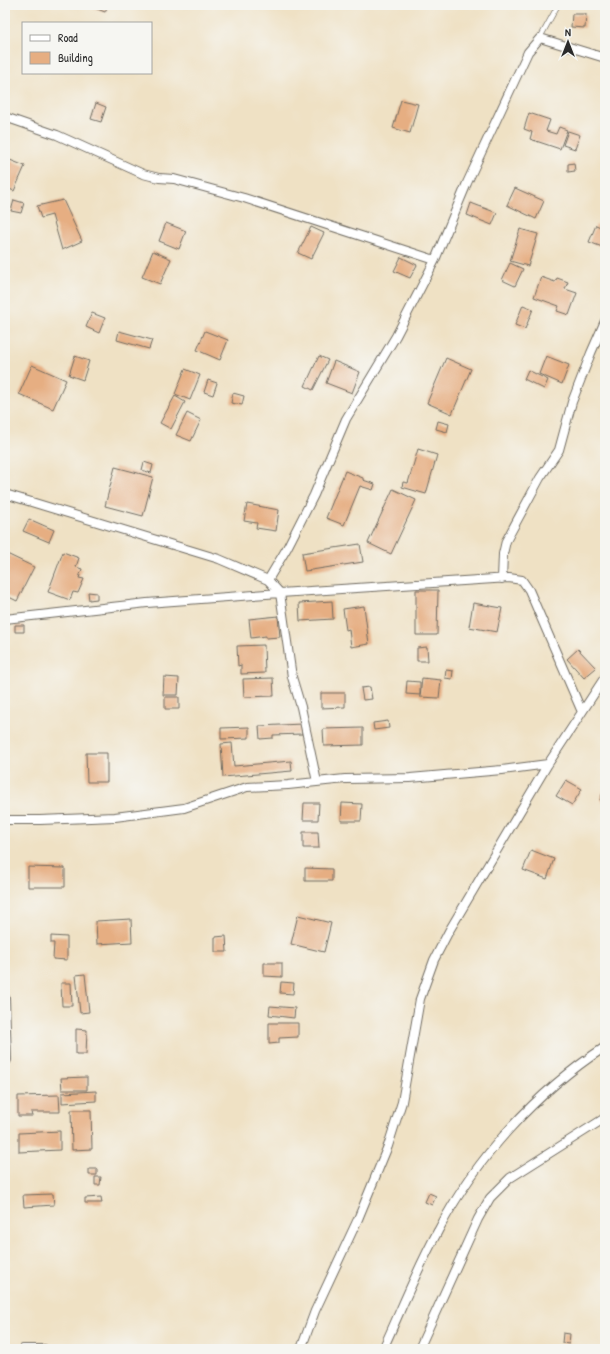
<svg xmlns="http://www.w3.org/2000/svg" width="610" height="1354" font-family="'Patrick Hand',sans-serif">
<rect width="100%" height="100%" fill="#f6f6f2"/>
<filter id="ink" filterUnits="userSpaceOnUse"><feTurbulence type="fractalNoise" baseFrequency=".025" numOctaves="2"/><feDisplacementMap in="SourceGraphic" scale="8" xChannelSelector="R" yChannelSelector="G"/><feConvolveMatrix kernelMatrix="1 2 1 2 8 2 1 2 1" color-interpolation-filters="sRGB"/></filter>
<filter id="wash" filterUnits="userSpaceOnUse"><feTurbulence type="fractalNoise" baseFrequency=".012" numOctaves="4" result="noise"/><feDisplacementMap in="SourceGraphic" scale="16" xChannelSelector="R" yChannelSelector="G"/><feGaussianBlur stdDeviation="0.9" result="paint"/><feColorMatrix in="noise" values="0 0 0 0 0 0 0 0 0 0 0 0 0 0 0 0 0 1.4 0 .05"/><feComposite in="paint" operator="in"/></filter>
<g filter="url(#wash)">
<rect width="100%" height="100%" fill="#efe1c4"/>
<g id="blocks">
<path fill="#e6ae82" d="M87 5H108L105 12Z
M572 14H586L585 28 571 27Z
M401 100 418 104 410 133 393 128Z
M96 103 106 107 101 122 91 119Z
M529 113 550 120 546 131 556 134 559 127 567 130 560 149 530 139 532 132 524 129Z
M568 131 580 135 575 149 563 145Z
M5 158 25 166 14 191 5 187Z
M574 163 575 171 568 172V164Z
M515 188 544 201 536 219 507 205Z
M14 200 24 203 21 213 11 211Z
M63 200 82 241 62 250 52 215 41 218 37 206Z
M471 203 497 213 492 225 467 215Z
M166 223 186 231 179 249 159 241Z
M596 225 605 229V248L589 242Z
M311 227 324 233 311 259 298 253Z
M520 229 538 234 528 266 510 261Z
M153 251 171 259 160 284 142 277Z
M401 257 417 265 410 278 394 271Z
M510 263 523 269 515 286 502 280Z
M541 277 555 282 557 278 568 282 565 289 577 293 569 315 557 311 559 306 534 297Z
M523 305 533 309 525 329 515 325Z
M92 313 105 318 99 333 86 327Z
M119 331 152 340 149 349 117 340Z
M205 331 228 340 220 360 197 350Z
M75 356 89 361 83 380 69 375Z
M319 356 328 360 313 390 305 386Z
M546 356 569 365 562 384 539 374Z
M446 358 471 369 452 414 427 403Z
M334 361 360 372 352 393 326 383Z
M32 365 66 380 53 409 19 394Z
M185 369 200 375 190 400 175 394Z
M528 370 548 380 544 389 524 379Z
M208 380 217 383 213 395 204 392Z
M233 393 244 396 242 405 231 403Z
M175 396 185 402 171 429 160 423Z
M187 413 201 420 191 441 176 435Z
M438 421 449 424 447 432 436 429Z
M418 449 437 455 426 494 402 487 403 482 408 483Z
M144 462 153 465 151 473 142 470Z
M115 467 153 477 143 516 105 506Z
M345 471 363 478V480L375 484 373 490 360 486 344 525 326 518Z
M393 489 416 500 391 554 368 543Z
M247 504 279 510 276 531 256 528 257 523 244 521Z
M29 519 54 530 49 542 23 531Z
M360 544 363 562 305 571 302 553Z
M63 552 79 558 76 567 82 569 79 578 84 579 78 593 73 592 70 600 48 592Z
M7 554 34 567 17 601 5 595V557Z
M416 590H438L437 635H416Z
M88 592 97 593V599L89 600Z
M332 601 333 619 300 621 299 603Z
M473 603 502 608 497 632 469 627Z
M364 606 369 644 351 647 349 629 346 630 343 609Z
M278 616 280 637 266 638V636L251 638 249 619Z
M15 625H24V632H15Z
M264 645 265 673 241 674V665L238 666 237 646Z
M427 647 428 661H417V648Z
M578 649 596 668 584 678 567 659Z
M446 670 453 671 452 679 445 678Z
M164 677 179 678 178 695H163Z
M273 678 274 696 244 697 243 679Z
M422 678 441 680 439 698 420 697Z
M407 681 420 682V695L406 694Z
M370 687 372 699 363 700 361 688Z
M321 693H345V707L321 708Z
M165 697H179V709H165Z
M388 721 389 728 374 730 373 723Z
M302 724V734L273 735V738L260 739 259 726Z
M249 727V738L221 739V728Z
M363 728V745L324 746 323 729Z
M232 743 234 766 291 761 292 771 223 777 221 744Z
M86 753H107V782H87Z
M566 780 582 789 572 805 556 796Z
M605 787V802L600 800Z
M304 803H319L318 820H303Z
M342 803 362 804 361 821H341Z
M303 832H318L319 848H303Z
M531 850 554 859 547 879 523 870Z
M28 867 65 868V887H28Z
M305 868 332 869V881H305Z
M298 915 331 923 324 952 291 944Z
M131 919 132 942 97 944 96 921Z
M51 936 67 937V960L53 959 54 943H51Z
M226 936 227 952H215V937Z
M264 963H282V977L264 976Z
M85 974 89 1012 80 1013 76 975Z
M281 982 294 983 293 994 280 993Z
M61 983H71L72 1006H62Z
M270 1006 295 1008 294 1018 269 1015Z
M269 1023H298V1037L279 1038V1043L269 1044Z
M76 1029 87 1030 86 1054H76Z
M87 1077V1090H62L61 1078Z
M96 1091V1101L62 1103V1093Z
M59 1095 60 1112H31L32 1116H18V1096Z
M71 1110H91L92 1149 72 1150Z
M60 1131V1150L19 1152V1133Z
M89 1169H97V1175H89Z
M95 1177H101L100 1185H95Z
M429 1193 436 1196 432 1205 425 1202Z
M53 1194 54 1205 24 1207 23 1195Z
M101 1197 102 1203H85V1198Z
M563 1333 570 1334 569 1344 562 1343Z"/>
</g>
</g>
<g filter="url(#ink)">
<use href="#blocks" fill-opacity="0" stroke="#706b61" stroke-width="1"/>
<g fill="none" stroke-linecap="round" stroke-linejoin="round">
<g stroke="#706b61" stroke-width="5.5">
<path id="lane" d="M540 38 558 5"/>
</g>
<g stroke="#706b61" stroke-width="10">
<path id="street" d="M5 117 57 135 143 174 159 178 174 179 244 198 435 260
M5 494 219 559 268 580
M502 579 503 554 506 541 540 478 559 450 572 402 591 353 605 321
M5 619 147 603 280 593 292 677 301 707 317 782
M582 712 529 590 522 580 509 578 280 593 268 580 287 548 314 495 346 419 396 336 435 260 467 183 528 52 540 38 605 58
M5 820H40L115 817 184 808 247 787 288 785 345 779 410 778 502 770 548 764
M5 998 7 1060
M23 1349H44
M301 1349 315 1311 358 1219 388 1146 402 1102 420 999 434 960 449 931 548 764 605 677
M383 1349C401 1310 417 1269 438 1231 476 1158 536 1092 605 1047
M419 1349 478 1219 490 1198 510 1178 605 1118"/>
</g>
<use href="#lane" stroke="#fff" stroke-width="4"/>
<use href="#street" stroke="#fff" stroke-width="8"/>
</g>
</g>
<rect width="610" height="1354" fill="none" stroke="#f6f6f2" stroke-width="20"/>
<rect x="22" y="22" width="130" height="52" fill="#f6f6f2" stroke="#a5a5a2"/>
<rect x="30" y="35" width="20" height="6" fill="#ffffff" stroke="#a5a5a2"/>
<text x="58" y="42" font-size="12" fill="#2b2b2b">Road</text>
<rect x="30" y="52" width="20" height="12" fill="#e6ae82" stroke="#a5a5a2"/>
<text x="58" y="62" font-size="12" fill="#2b2b2b">Building</text>
<g transform="translate(568 42)" stroke="#f6f6f2" stroke-width="3" paint-order="stroke">
<path d="M0-3L7 15L0 10L-7 15Z" fill="#2b2b2b"/>
<text y="-6" font-size="11" font-weight="bold" text-anchor="middle" fill="#2b2b2b">N</text>
</g>
</svg>
